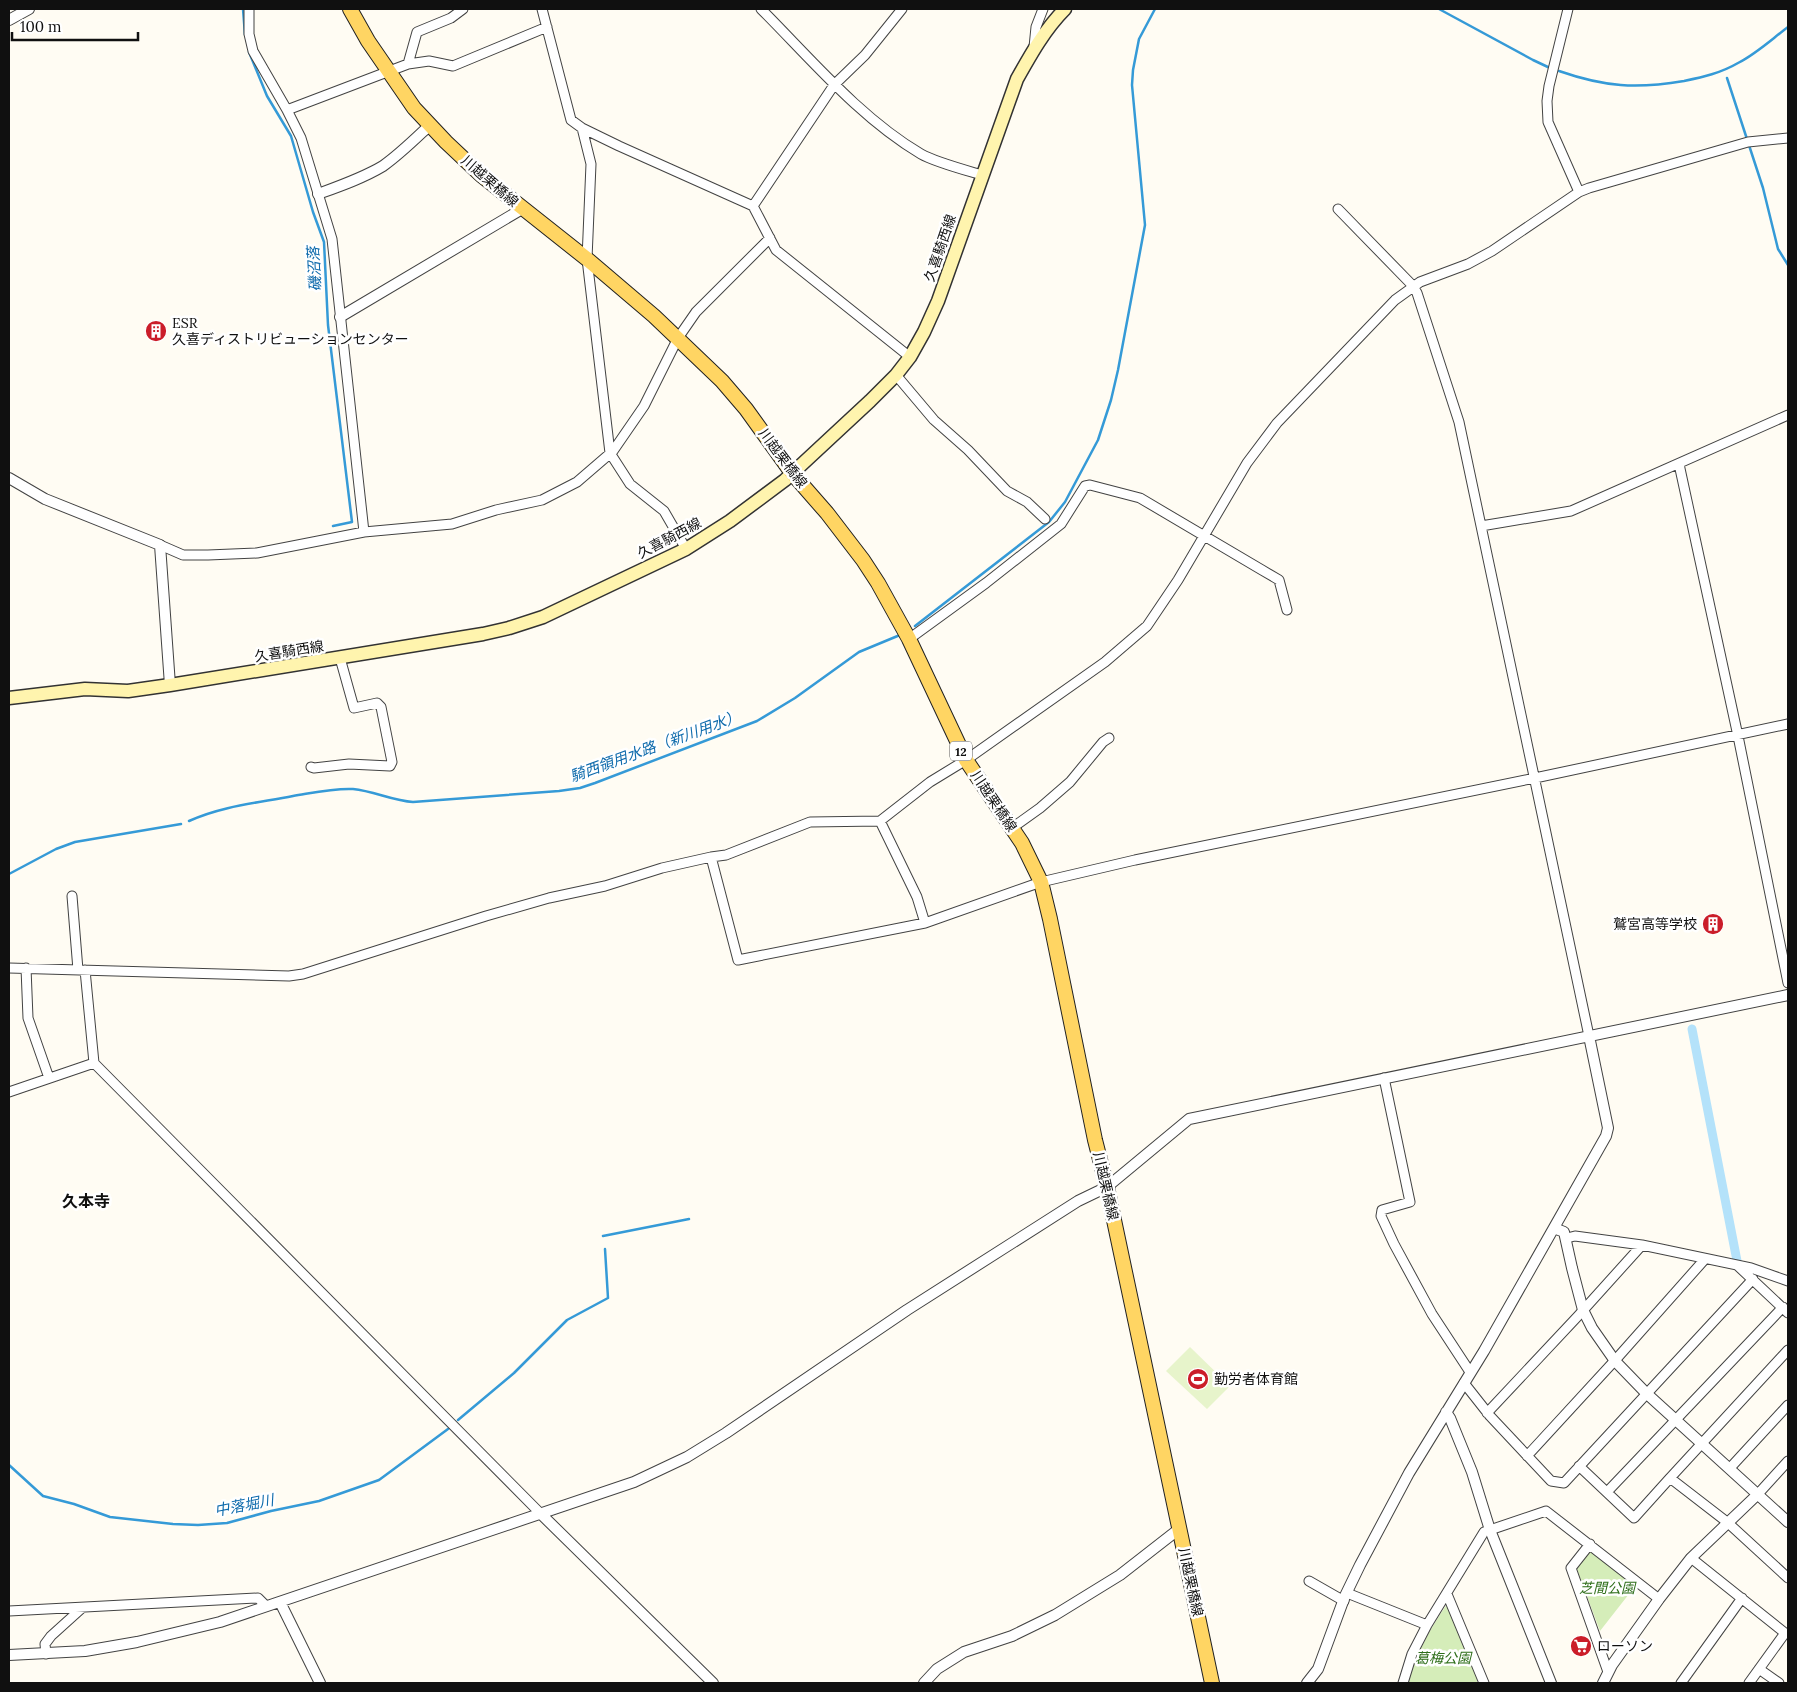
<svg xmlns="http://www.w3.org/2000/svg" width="1797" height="1692" font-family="Lora,'Noto Sans JP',serif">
<rect width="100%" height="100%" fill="#fffcf3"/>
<path fill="#d5edb9" d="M1592 1549 1636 1585 1600 1631 1576 1567Z
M1447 1604 1479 1679 1476 1683H1408C1418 1651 1428 1632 1447 1604Z"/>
<path fill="#e7f4cb" d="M1190 1347 1230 1386 1207 1409 1166 1371Z"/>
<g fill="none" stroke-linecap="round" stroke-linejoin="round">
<path stroke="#359ad7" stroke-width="2.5" d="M243 9 245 35
M1439 9 1533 60 1550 68
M249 52 267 96 291 136 313 212 324 242 328 325 352 522 333 526
M1559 71C1605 87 1636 89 1684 81 1703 77 1721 73 1738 63 1756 54 1772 39 1788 27
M1727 78 1763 188 1778 249 1788 265
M915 626 1049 522 1065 502 1098 440 1111 400 1118 370 1145 225 1132 85 1133 70 1139 39 1155 9
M189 821C222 806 257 803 293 796 312 793 333 788 353 789 374 791 393 801 413 802L559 791 580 788 595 783 757 721 795 698 859 652 900 635
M9 874 56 849 75 842 181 824
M603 1236 689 1219
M458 1420 514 1373 567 1320 608 1298 605 1249
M9 1465 43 1496 74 1504 110 1517 173 1524 198 1525 227 1523 271 1511 319 1501 379 1480 448 1429"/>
<path stroke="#b4e2fa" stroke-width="9" d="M1692 1029 1738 1266"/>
<g stroke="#434343" stroke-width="11">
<path id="minor" d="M249 9V34L253 51 287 110 301 138 332 239 364 532
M542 9 571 120 582 128 619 146 753 206 776 250 910 357
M761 9C810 58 860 118 921 154 935 162 965 170 982 175
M1568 9 1549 86 1547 101 1548 122 1579 192
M1034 47 1036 27 1043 9
M408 64 429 61 453 66 547 27
M287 110 408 64 417 32 451 18 463 9
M582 128 591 164 587 259 610 453 630 484 664 511 686 549
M753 206 834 85 865 55 902 9
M1338 209 1413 286 1417 293 1459 422 1589 1036
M896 375 934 420 968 450 1007 491 1027 502 1045 519
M1679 464 1738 736 1788 983
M1481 526 1571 511 1788 415
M160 545 183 555H208L257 553 364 532 452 524 496 510 542 500 577 482 613 451 644 406 678 338 696 312 770 238
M909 639 986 583 1061 524 1085 486 1090 485 1140 498 1262 570 1279 580 1287 610
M311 767 314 768 349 764 390 766 392 762 381 707 377 703 354 708 340 658
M880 821 917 897 925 923
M1012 828 1040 808 1070 782 1103 742 1109 738
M711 857 738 960 925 923 1041 882 1135 860 1535 778 1788 724
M72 896 78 970
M9 968 289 976 303 974 486 916 549 898 605 886 662 868 711 857 726 855 810 822 880 821 930 782 966 760 1105 662 1147 626 1178 580 1247 463 1277 423 1395 300 1420 282 1468 264 1492 251 1579 192 1589 188 1748 142 1788 138
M26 968 28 1018 49 1078
M85 970 94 1063 541 1514
M1384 1078 1410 1202 1382 1210 1381 1216 1394 1244 1432 1314 1470 1372
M9 1092 94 1063
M1567 1238 1575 1236 1642 1245 1751 1268 1788 1281
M1738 1266 1788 1313
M1464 1383 1490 1416 1551 1481 1564 1483 1753 1279
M1487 1413 1578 1316 1642 1245
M1527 1456 1618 1357 1705 1259
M1579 1466 1634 1518 1670 1478 1727 1522 1788 1578
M1730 1468 1788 1405
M1670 1478 1788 1350
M1607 1492 1783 1307
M1758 1494 1788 1461
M1590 1544 1571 1568 1608 1672
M1691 1558 1785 1633 1749 1683
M1309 1581 1344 1601
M1347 1593 1427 1625
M1447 1594 1484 1683
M9 1611 258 1598 266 1606
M46 1654 45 1644 51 1636 82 1608
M1759 1669 1779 1683
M1403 1683 1412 1654 1427 1625 1484 1532 1546 1511 1659 1599
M1681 1683 1742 1598"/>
</g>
<g stroke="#434343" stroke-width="12">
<path id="tertiary" d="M9 20 29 9
M318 194C340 186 363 178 383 166 400 154 415 139 430 125
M340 317 522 209
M9 478 45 499 160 545 170 685
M1554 1228 1564 1232 1572 1268 1583 1310 1592 1328 1615 1361 1646 1393 1788 1522
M1446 1412 1450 1418 1472 1472 1490 1530 1551 1683
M541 1514 713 1683
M280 1602 320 1683
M9 1655 85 1651 137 1642 220 1622 634 1482 687 1457 726 1433 907 1310 1078 1201 1107 1187 1189 1119 1788 995
M924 1683 937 1669 964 1652 1012 1636 1055 1615 1120 1575 1179 1529
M1307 1683 1318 1669 1345 1596 1360 1565 1409 1473 1484 1351 1606 1136 1608 1128 1589 1036
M1603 1683 1612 1665 1659 1599 1691 1558 1758 1494"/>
</g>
<g stroke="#323232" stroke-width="15">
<path id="secondary" d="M9 698 85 689 128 691 170 685 483 634 509 628 543 617 686 549 730 521 785 480 870 401 896 375 910 357 924 332 938 301 1017 79C1031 54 1045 29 1065 9"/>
</g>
<g stroke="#212121" stroke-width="16">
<path id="primary" d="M350 9 368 41 414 108 446 142 481 175 587 259 654 316 722 381 746 409 792 473 827 513 863 560 878 583 909 639 966 760 1022 843 1041 882 1050 919 1095 1140 1107 1187 1212 1683"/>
</g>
<use href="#minor" stroke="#fff" stroke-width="9"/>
<use href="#tertiary" stroke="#fff" stroke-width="10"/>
<use href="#secondary" stroke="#fff4ae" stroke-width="12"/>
<use href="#primary" stroke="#ffd563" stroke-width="14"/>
</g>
<defs>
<g id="building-disc" transform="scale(1.125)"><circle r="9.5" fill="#cb1d29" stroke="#fff"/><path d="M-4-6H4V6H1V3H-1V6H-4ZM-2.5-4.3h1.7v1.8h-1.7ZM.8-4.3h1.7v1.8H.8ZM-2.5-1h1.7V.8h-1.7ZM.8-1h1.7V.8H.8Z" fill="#fff"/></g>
<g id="stadium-disc" transform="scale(1.125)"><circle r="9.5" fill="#cb1d29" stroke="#fff"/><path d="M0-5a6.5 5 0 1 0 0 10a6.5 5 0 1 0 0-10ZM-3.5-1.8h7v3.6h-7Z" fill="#fff"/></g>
<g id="supermarket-disc" transform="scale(1.125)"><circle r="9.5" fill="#cb1d29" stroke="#fff"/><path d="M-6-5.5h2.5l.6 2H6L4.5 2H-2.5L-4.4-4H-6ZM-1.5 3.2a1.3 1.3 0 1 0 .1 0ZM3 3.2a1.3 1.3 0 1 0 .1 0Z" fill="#fff"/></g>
</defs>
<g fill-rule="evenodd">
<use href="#building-disc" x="156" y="331"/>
<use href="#building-disc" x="1713" y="924"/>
<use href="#stadium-disc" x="1198" y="1379"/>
<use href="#supermarket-disc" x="1581" y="1646"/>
</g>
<g text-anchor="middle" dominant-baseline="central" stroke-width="5" stroke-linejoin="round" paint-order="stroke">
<rect fill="#fff" stroke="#585858" stroke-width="1" x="950" y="741.5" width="22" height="19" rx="4"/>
<g font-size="12" font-weight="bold" fill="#101010">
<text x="961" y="751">12</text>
</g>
<g font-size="14" fill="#101010" stroke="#fff">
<text transform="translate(490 181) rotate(41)">川越栗橋線</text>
<text transform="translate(940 248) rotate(-71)">久喜騎西線</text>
<text transform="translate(783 458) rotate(53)">川越栗橋線</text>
<text transform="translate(669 538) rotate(-28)">久喜騎西線</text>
<text transform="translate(289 651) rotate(-9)">久喜騎西線</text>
<text transform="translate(994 801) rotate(56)">川越栗橋線</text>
<text transform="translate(1106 1186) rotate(77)">川越栗橋線</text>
<text transform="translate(1191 1582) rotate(78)">川越栗橋線</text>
</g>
<g font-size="14" fill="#101010" stroke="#fff" text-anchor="start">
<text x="172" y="323">ESR<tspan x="172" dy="16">久喜ディストリビューションセンター</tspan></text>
<text x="1697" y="924" text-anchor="end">鷲宮高等学校</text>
<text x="1214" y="1379">勤労者体育館</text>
<text x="1597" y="1646">ローソン</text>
</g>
<g font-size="14" font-style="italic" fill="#2e6e1a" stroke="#fff">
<text x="1607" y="1588">芝間公園</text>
<text x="1443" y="1658">葛梅公園</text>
</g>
<g font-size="15" font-style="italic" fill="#0f6bac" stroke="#fff">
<text transform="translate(314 269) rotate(-93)">磯沼落</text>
<text transform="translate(655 746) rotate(-20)">騎西領用水路（新川用水）</text>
<text transform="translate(244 1505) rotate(-11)">中落堀川</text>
</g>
<g font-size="16" font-weight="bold" fill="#101010" stroke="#fff">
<text x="86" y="1201">久本寺</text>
</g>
</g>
<rect width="1797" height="1692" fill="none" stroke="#101010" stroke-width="20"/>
<path d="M12 32v8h126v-8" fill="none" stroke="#101010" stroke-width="2.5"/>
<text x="20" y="32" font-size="15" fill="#101010" stroke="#ffffff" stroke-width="4" paint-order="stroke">100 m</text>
</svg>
